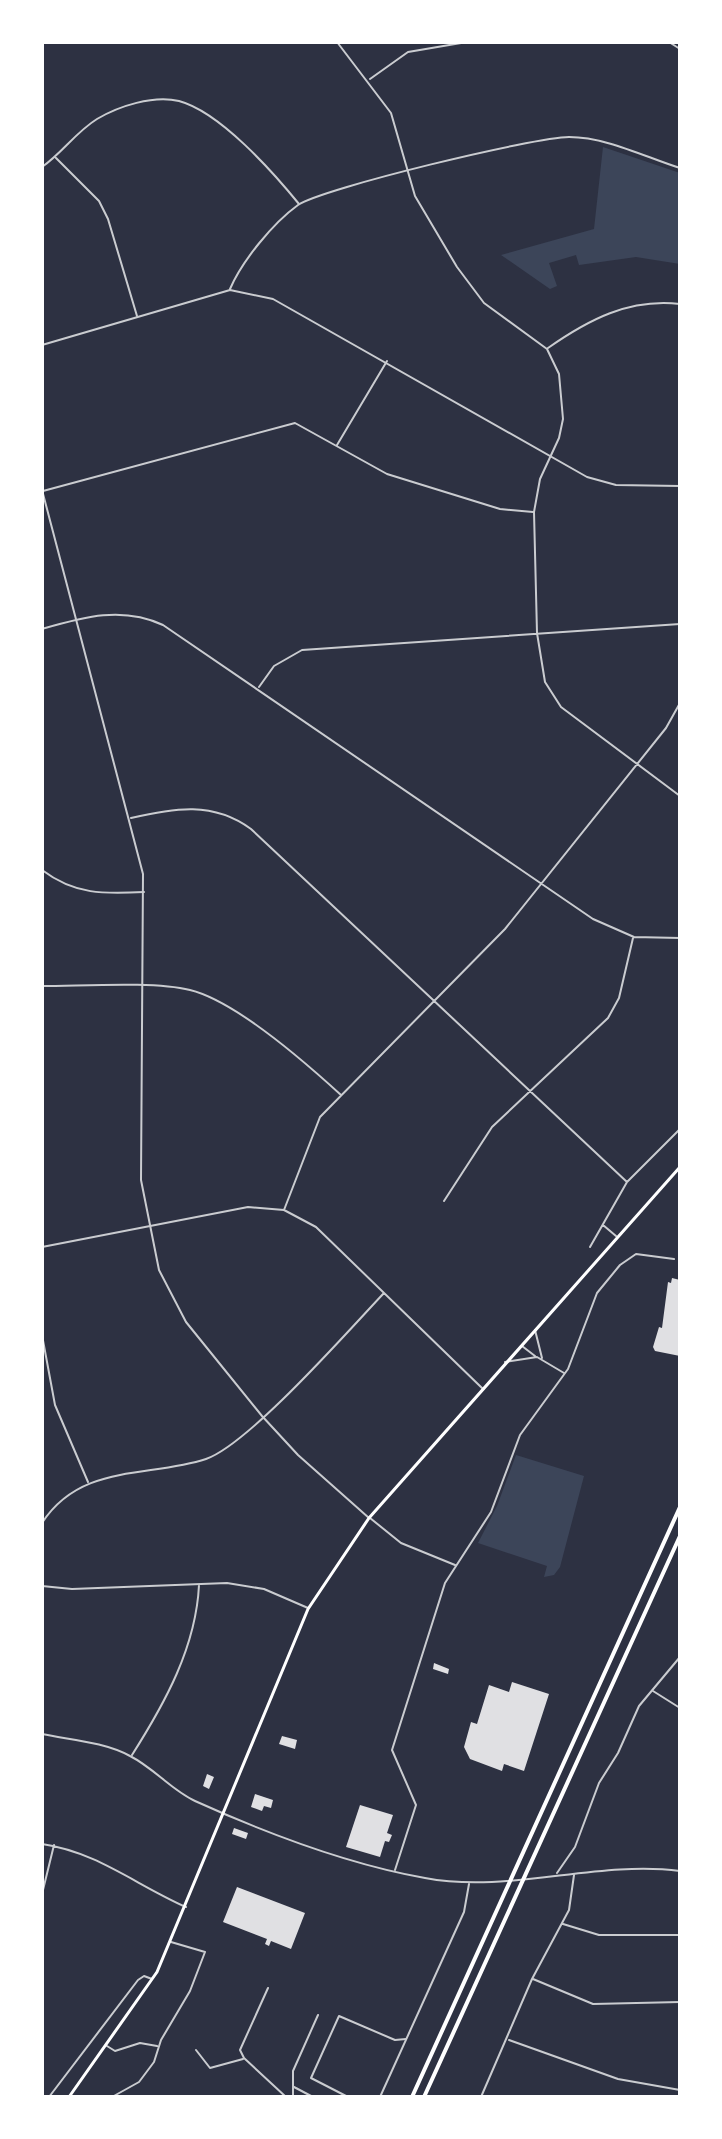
<svg xmlns="http://www.w3.org/2000/svg" width="722" height="2139" font-family="Signika,sans-serif">
<rect width="100%" height="100%" fill="#2d3142"/>
<path fill="#3c4559" d="M603 147 680 173V264L636 257 579 265 576 255 549 263 557 286 550 289 501 255 594 229Z
M516 1455 584 1476 560 1567 554 1575 544 1577 547 1566 478 1543 497 1506Z"/>
<path fill="#e0e0e3" d="M672 1278 680 1280V1356L655 1351 653 1347 659 1327 662 1328 668 1282 671 1283Z
M434 1663 449 1669 448 1674 433 1669Z
M512 1682 549 1694 524 1771 504 1764 502 1771 470 1759 464 1747 471 1722 477 1724 489 1685 509 1692Z
M282 1736 297 1740 295 1749 279 1744Z
M207 1774 214 1777 209 1789 203 1786Z
M255 1794 273 1800 271 1808 264 1806 262 1811 251 1807Z
M360 1805 393 1815 387 1833 392 1835 389 1842 385 1841 380 1857 346 1847Z
M234 1828 248 1833 246 1839 232 1834Z
M237 1887 305 1913 291 1949 271 1941 269 1946 265 1944 267 1939 223 1922Z"/>
<g fill="none" stroke-linecap="round" stroke-linejoin="round">
<path stroke="#caccd0" stroke-width="2" d="M337 42 391 113 415 196 457 267 484 303 547 349 559 374 563 419 559 438 540 479 534 512 537 633 545 682 561 707 680 796
M669 42 680 49
M370 79 408 52 467 42
M56 158 99 201 108 219 137 316
M42 167C62 153 76 132 97 119 119 106 153 95 179 101 220 112 273 172 299 204
M548 348C588 320 629 298 680 304
M337 445 387 361
M43 491 295 423 387 474 500 509 533 512
M42 629C84 617 122 606 163 625L593 919 634 937 680 938
M259 687 274 666 302 650 680 624
M131 818C174 808 213 801 251 829L627 1182
M42 870C75 895 104 894 144 892
M42 986C82 986 154 981 190 990 235 1001 306 1063 341 1095
M444 1201 492 1127 608 1018 619 998 633 938
M284 1210 320 1117 505 929 666 728 680 703
M603 1225 616 1236
M42 1247 248 1207 284 1210 316 1227 482 1388
M590 1247 627 1182 680 1129
M535 1330 542 1358
M42 1335 55 1405 88 1482
M522 1346 535 1356
M505 1362 537 1357 564 1373
M370 1518 401 1543 455 1565
M42 1523C81 1463 148 1478 206 1459 249 1444 348 1331 384 1293
M42 1586 72 1589 227 1583 264 1589 308 1608
M653 1691 680 1708
M132 1755C165 1703 196 1647 199 1585
M42 1844C97 1852 136 1885 186 1907
M395 1870 416 1805 392 1750 445 1583 491 1512 520 1435 568 1369 597 1293 620 1265 636 1254 674 1259
M42 1894 54 1845
M563 1924 599 1935H680
M533 1979 593 2004 680 2002
M268 1988 240 2050 244 2058 286 2097
M509 2040 618 2079 680 2090
M107 2046 115 2051 140 2043 157 2046
M196 2050 210 2068 243 2059
M294 2087 313 2097
M181 2096 182 2097
M49 2097 138 1980 144 1976 152 1979
M112 2097 139 2082 154 2062 161 2040 190 1991 205 1952 171 1942
M293 2097V2071L318 2015
M348 2097 311 2078 339 2016 395 2040 406 2039
M481 2097 532 1979 569 1910 574 1875"/>
<path stroke="#caccd0" stroke-width="2" d="M230 289C242 261 273 223 298 205 323 188 535 137 569 137 606 137 645 157 680 168
M42 345 230 290 273 299 587 477 616 485 680 486
M42 490 143 874 141 1180 159 1270 186 1322 262 1416 298 1455 369 1518
M42 1734C71 1740 104 1742 130 1756 154 1768 171 1790 195 1801 268 1834 346 1864 425 1878 509 1894 596 1860 680 1871
M557 1873 575 1847 599 1783 618 1753 639 1706 680 1657
M380 2097 464 1912 469 1884"/>
<path stroke="#fff" stroke-width="3" d="M69 2097 157 1972 308 1609 369 1518 680 1167"/>
<path stroke="#fff" stroke-width="4" d="M412 2097 680 1507
M424 2097 680 1536"/>
</g>
<rect width="722" height="2139" fill="none" stroke="#ffffff" stroke-width="88"/>
</svg>
